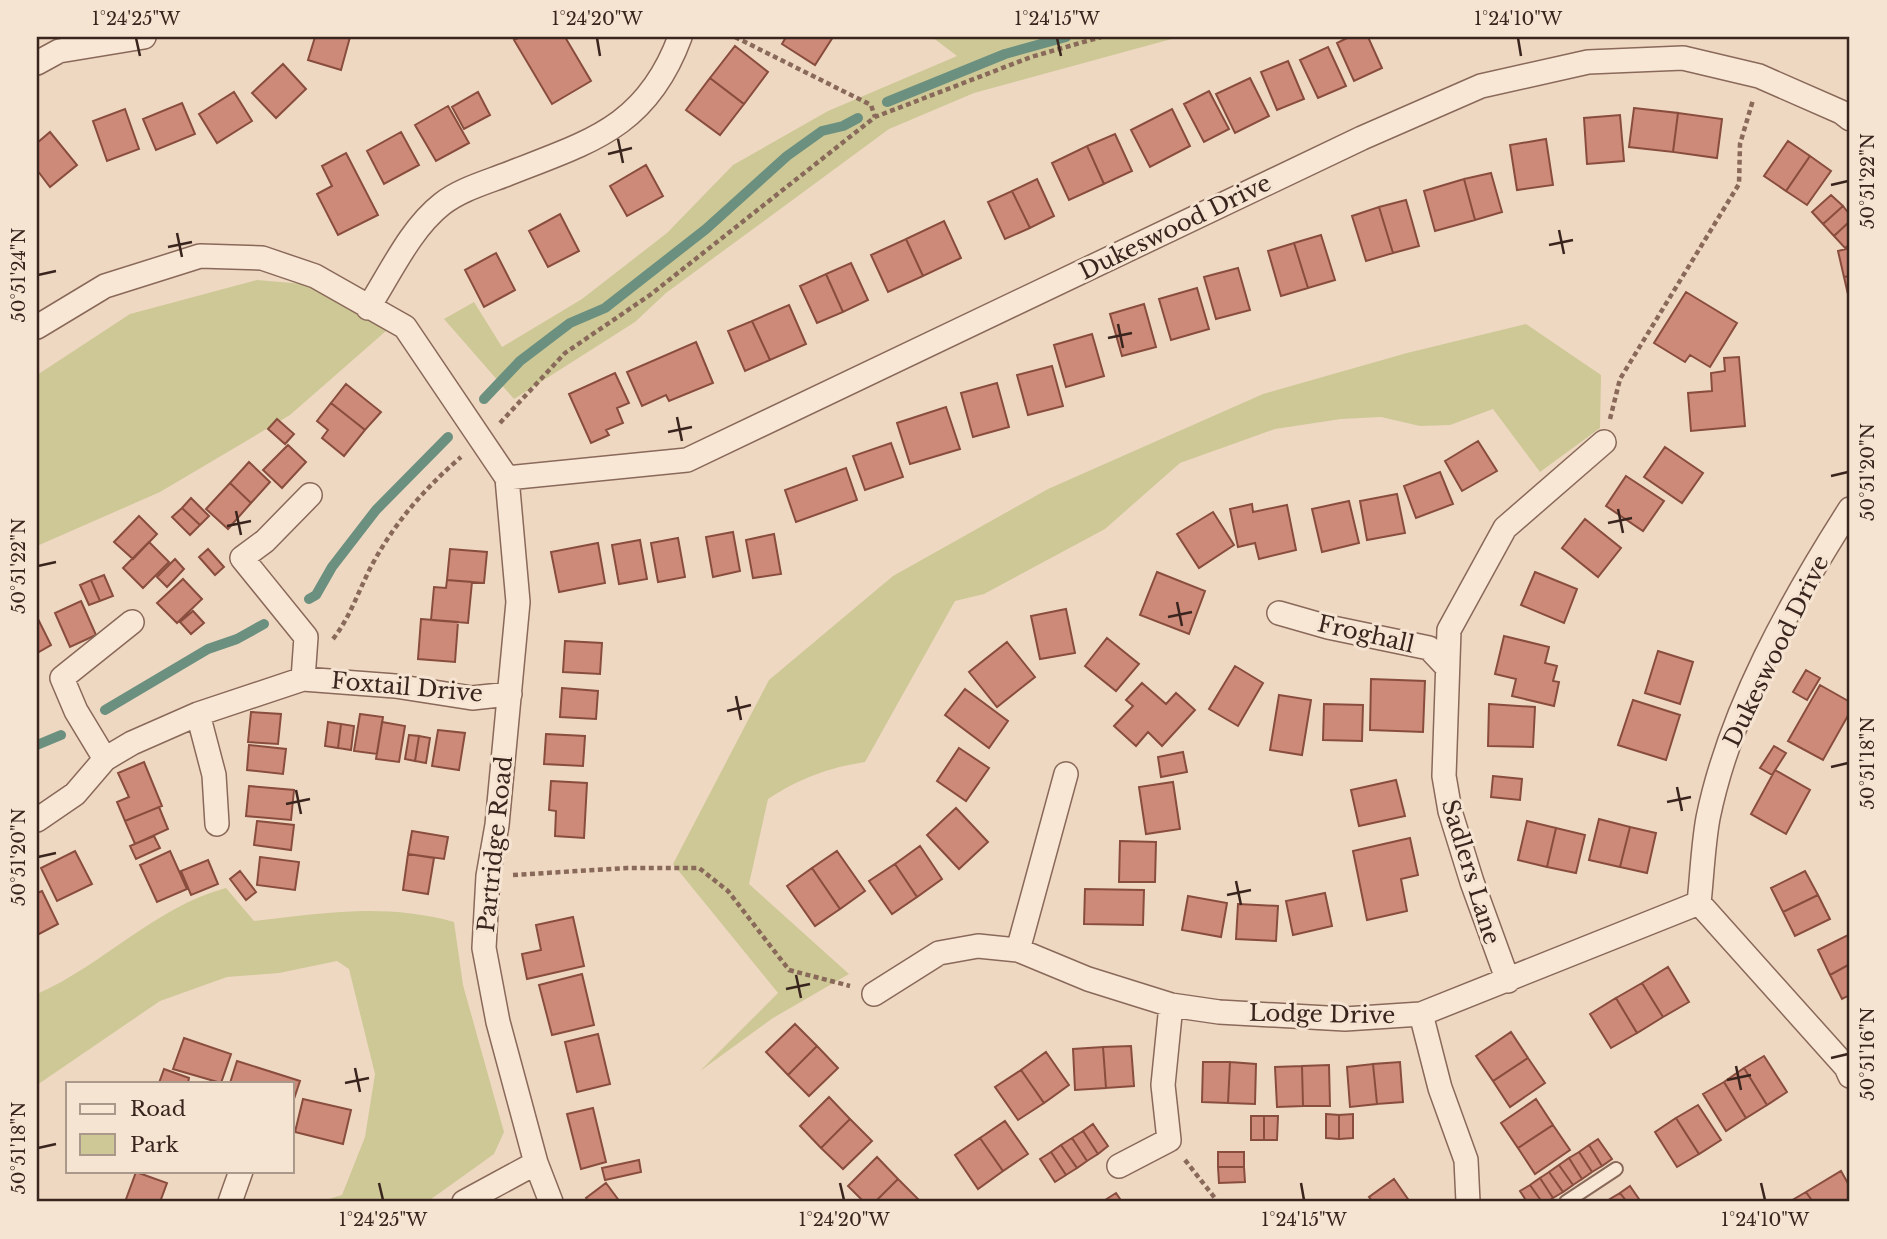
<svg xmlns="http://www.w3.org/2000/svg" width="1887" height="1239" font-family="'Libre Baskerville',serif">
<rect width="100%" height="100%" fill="#efd8c2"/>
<path fill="#cdc896" d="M932 37H1179L974 93 889 129 666 293 635 322 514 399 444 319 474 302 502 347 582 299 667 233 733 165 828 111 957 56Z
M257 280 338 287 386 331 290 415 160 492 37 546V375L130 314Z
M1526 324 1601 375 1600 428 1540 472 1493 409 1450 425 1420 426 1381 417 1341 419 1275 429 1180 463 1105 529 984 594 955 601 865 762C828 768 800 778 768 799L749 884 849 974 773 1018 700 1071 778 993 673 864 769 680 893 576 1048 489 1263 394 1407 353Z
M226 888 254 921C325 913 384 903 454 922L463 985 504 1132 494 1154 427 1202H319L342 1195 365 1137 375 1074 349 969 337 961 279 973 227 977 160 1001 37 1085V994C103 965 155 907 226 888Z"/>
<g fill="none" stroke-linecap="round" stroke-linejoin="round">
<path stroke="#6b907f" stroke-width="10" d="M887 102 1005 54 1066 37
M484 399 520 361 570 323 605 308 706 229 787 156 822 131 843 126 858 118
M309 599 316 595 332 567 376 510 448 437
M105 710 208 649 237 639 264 624
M37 745 61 735"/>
</g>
<path fill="#ce8a78" stroke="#894d3e" stroke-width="2" d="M315 37H350L341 70 308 60Z
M520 37H565L591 81 552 104 514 40Z
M786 37H833L815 65 782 44Z
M1349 37H1368L1382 68 1354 81 1337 43Z
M735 46 768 72 744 104 710 78Z
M1328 47 1346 86 1318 98 1300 60Z
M1288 61 1304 99 1277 110 1261 72Z
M283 64 306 89 276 118 252 93Z
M710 78 744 104 720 135 686 110Z
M1250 78 1269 116 1235 133 1216 94Z
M1209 91 1229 129 1204 142 1184 104Z
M234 92 252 121 217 143 199 114Z
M478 92 490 115 464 129 452 107Z
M182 103 195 134 156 150 143 119Z
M448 106 469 143 436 161 415 125Z
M1634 108 1678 113 1673 152 1629 147Z
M125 109 139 149 107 161 93 121Z
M1172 109 1190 146 1150 167 1131 130Z
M1678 113 1722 119 1717 158 1673 152Z
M1620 115 1624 161 1587 164 1584 118Z
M50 132 77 165 50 187 37 170V143Z
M401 132 419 165 384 184 367 151Z
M1115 134 1132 171 1104 184 1087 146Z
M1546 139 1553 185 1517 190 1510 145Z
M1788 141 1810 156 1786 191 1764 176Z
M1087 146 1104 184 1069 200 1052 163Z
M346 153 378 215 338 235 317 194 332 186 322 166Z
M1810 156 1831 171 1807 205 1786 191Z
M646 165 663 196 627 216 610 186Z
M1491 173 1502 212 1475 220 1464 179Z
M1037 179 1054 216 1030 228 1012 191Z
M1464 179 1475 220 1435 231 1424 191Z
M1012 191 1030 228 1005 239 988 202Z
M1831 195 1843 206 1823 224 1812 212Z
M1406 200 1419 246 1393 253 1379 207Z
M1843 206 1850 215V221L1834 236 1823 224Z
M1379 207 1393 253 1366 261 1352 216Z
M560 214 579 251 548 267 529 231Z
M944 221 961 258 923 276 906 239Z
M1850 221V244L1845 248 1834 236Z
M1321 235 1335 280 1308 288 1294 243Z
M906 239 923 276 888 292 871 255Z
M1294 243 1308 288 1281 296 1268 251Z
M1850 248V276L1844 277 1838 251Z
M496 253 515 290 484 307 465 270Z
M851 263 868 300 843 312 826 274Z
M1238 268 1250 310 1216 319 1204 277Z
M826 274 843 312 817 323 800 286Z
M1850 276V303L1844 277Z
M1197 288 1209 329 1171 340 1159 299Z
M1686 292 1737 323 1710 367 1690 355 1685 362 1654 343Z
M1144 304 1156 347 1122 356 1110 314Z
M789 305 806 344 770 360 752 321Z
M752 321 770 360 745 371 728 331Z
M1092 334 1104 376 1066 387 1054 345Z
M696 342 713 383 669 401 666 395 642 406 627 372Z
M1739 357 1745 426 1691 431 1688 393 1712 391 1711 373 1725 371 1724 358Z
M1052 366 1063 406 1028 415 1017 375Z
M615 373 629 403 617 408 623 423 606 430 609 435 591 443 569 394Z
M997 383 1009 427 973 437 961 393Z
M346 384 381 412 365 430 331 403Z
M331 403 365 430 344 456 322 438 328 430 317 421Z
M946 407 960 449 910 464 897 423Z
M277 419 294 434 285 444 268 429Z
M1478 441 1497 471 1462 491 1445 461Z
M891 443 903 477 865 490 853 456Z
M288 445 306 462 282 488 263 470Z
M1665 447 1703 473 1682 503 1644 477Z
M249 462 270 482 251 503 230 483Z
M846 468 857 500 796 522 785 490Z
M1440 472 1453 504 1416 518 1404 486Z
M1626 476 1664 501 1643 531 1606 506Z
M230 483 251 503 228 529 206 509Z
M1397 494 1405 533 1367 540 1360 501Z
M191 498 209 516 200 525 182 508Z
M1349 501 1359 543 1322 552 1312 509Z
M1252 504 1253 512 1287 505 1296 550 1259 559 1255 543 1238 547 1230 509Z
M182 508 200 525 190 535 172 517Z
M1213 512 1234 545 1199 568 1177 534Z
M139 516 157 534 133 559 114 542Z
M1585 519 1621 548 1598 577 1562 548Z
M733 532 740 571 713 577 706 537Z
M774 534 781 574 753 578 746 540Z
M678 538 685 577 658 582 651 543Z
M640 540 647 579 619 584 612 545Z
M149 542 169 562 143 588 123 568Z
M598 543 605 583 559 592 551 552Z
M208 549 224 567 215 575 199 557Z
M450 549 487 552 484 583 447 580Z
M175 559 184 569 167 587 157 577Z
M1157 572 1205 591 1189 634 1140 615Z
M1535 572 1577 589 1564 623 1521 605Z
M104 575 113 596 100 601 91 580Z
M183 579 202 599 177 623 157 603Z
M91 580 100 601 89 605 80 585Z
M447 580 472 582 468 623 431 620 434 587 446 588Z
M81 601 96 635 70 647 55 613Z
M1066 609 1075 653 1040 659 1031 616Z
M193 611 204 623 191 634 180 622Z
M37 617 51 645 37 653Z
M421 619 458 622 455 662 418 659Z
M1504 636 1549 647 1545 663 1557 666 1553 681 1559 682 1554 706 1512 696 1516 679 1495 674Z
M1107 638 1139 664 1116 691 1085 666Z
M565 641 602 643 600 674 563 672Z
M1007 642 1035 677 997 707 969 672Z
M1658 651 1693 662 1680 704 1645 693Z
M1235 666 1263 683 1238 726 1209 709Z
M1806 670 1820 678 1807 700 1793 692Z
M1371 679 1425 681 1423 732 1370 730Z
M1142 683 1166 704 1176 693 1195 710 1162 746 1148 732 1136 746 1114 726 1133 706 1126 700Z
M1820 685 1850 702V712L1823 760 1788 741Z
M562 688 598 691 596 719 560 717Z
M965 689 1008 721 989 748 945 715Z
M1279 695 1311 700 1302 755 1270 750Z
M1633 700 1680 715 1666 760 1618 745Z
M1324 704 1363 705 1362 741 1323 740Z
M1489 704 1535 707 1533 747 1488 746Z
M251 712 281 714 278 744 248 742Z
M360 714 383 717 377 754 354 751Z
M328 722 341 724 338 748 325 746Z
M382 722 405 726 399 762 376 759Z
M341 724 354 726 351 750 338 748Z
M438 730 465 733 459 770 432 766Z
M546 734 585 736 583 766 544 764Z
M409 735 419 736 415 761 405 759Z
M419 736 430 738 426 763 415 761Z
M249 745 286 749 283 774 247 770Z
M1774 746 1786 753 1772 775 1760 768Z
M959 748 989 768 966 801 937 781Z
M1183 752 1187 772 1161 777 1158 757Z
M144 762 162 806 125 821 117 802 129 797 118 773Z
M1775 770 1810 790 1786 834 1751 814Z
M1493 776 1522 779 1520 800 1491 797Z
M1396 780 1405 816 1359 826 1351 790Z
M551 781 587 783 584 838 555 836 556 811 549 810Z
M1173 782 1180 829 1146 834 1139 787Z
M249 786 294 790 291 820 246 816Z
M159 807 168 829 135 844 125 821Z
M956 808 988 842 959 869 927 835Z
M1599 819 1630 827 1620 867 1589 860Z
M257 821 294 825 291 850 254 845Z
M1527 821 1556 828 1547 867 1518 860Z
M1630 827 1656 833 1647 873 1620 867Z
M1556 828 1585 835 1576 873 1547 867Z
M412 831 448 837 444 859 408 854Z
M154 836 160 848 136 859 130 846Z
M1410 838 1418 875 1401 879 1407 911 1367 920 1353 851Z
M1120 841 1156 842 1155 882H1119Z
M920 846 942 879 917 897 895 864Z
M75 851 92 884 57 901 41 868Z
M170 851 187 889 157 902 140 865Z
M837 851 865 891 840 909 812 868Z
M408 854 434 858 428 894 403 890Z
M260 857 299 862 295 890 257 885Z
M208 860 218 884 191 895 181 871Z
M895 864 917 897 892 914 869 881Z
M812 868 840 909 815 926 787 886Z
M240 871 256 892 246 900 230 879Z
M1805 871 1818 895 1783 912 1771 888Z
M1085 889 1144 890 1143 925 1084 924Z
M42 891 58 924 37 935V893Z
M1325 893 1332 926 1293 935 1286 901Z
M1818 895 1830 919 1795 936 1783 912Z
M1188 896 1227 903 1221 937 1182 930Z
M1238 904 1278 906 1276 941 1236 939Z
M573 917 584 966 527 979 522 954 541 950 536 925Z
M1850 934V964L1830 975 1818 950Z
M1850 964V995L1842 999 1830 975Z
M1668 967 1689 1002 1663 1017 1642 983Z
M582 974 594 1025 552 1035 539 985Z
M1642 983 1663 1017 1637 1033 1616 998Z
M1616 998 1637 1033 1611 1048 1590 1014Z
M795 1024 817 1046 788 1075 766 1052Z
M1511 1032 1528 1058 1493 1081 1476 1056Z
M598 1034 610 1084 577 1092 565 1042Z
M184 1038 231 1054 221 1083 173 1069Z
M817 1046 838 1068 809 1096 788 1075Z
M1131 1046 1134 1086 1106 1088 1103 1047Z
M1103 1047 1106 1088 1075 1090 1073 1049Z
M1046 1052 1069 1085 1044 1103 1021 1070Z
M1764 1056 1787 1092 1767 1105 1744 1068Z
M1528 1058 1545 1083 1510 1107 1493 1081Z
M237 1061 300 1081 292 1105V1083H230Z
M1203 1062H1230L1228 1103 1202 1102Z
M1230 1062 1256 1064 1255 1104 1228 1103Z
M1400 1062 1403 1102 1377 1104 1373 1064Z
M1373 1064 1377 1104 1350 1107 1347 1067Z
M1329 1065 1330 1106H1303L1302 1066Z
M1302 1066 1303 1106 1277 1107 1275 1067Z
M1744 1068 1767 1105 1746 1118 1724 1082Z
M164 1069 189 1078 188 1083H159Z
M1021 1070 1044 1103 1018 1120 995 1087Z
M1724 1082 1746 1118 1726 1131 1703 1094Z
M829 1097 850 1119 821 1148 800 1126Z
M303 1099 351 1110 343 1144 295 1132Z
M1536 1099 1553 1125 1518 1148 1501 1123Z
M1698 1105 1721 1140 1699 1154 1676 1118Z
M593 1108 606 1162 581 1169 567 1114Z
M1326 1114 1339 1115V1139L1326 1138Z
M1353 1114V1138L1339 1139V1115Z
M1251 1116H1264V1140H1251Z
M1264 1116H1278L1277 1140H1264Z
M1676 1118 1699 1154 1677 1167 1655 1132Z
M850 1119 872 1141 843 1169 821 1148Z
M1005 1121 1028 1154 1003 1171 980 1138Z
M1093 1124 1108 1146 1098 1154 1083 1131Z
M1553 1125 1570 1150 1535 1174 1518 1148Z
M1083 1131 1098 1154 1087 1161 1072 1138Z
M980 1138 1003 1171 978 1189 955 1155Z
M1072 1138 1087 1161 1077 1168 1061 1145Z
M1598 1139 1612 1159 1602 1166 1589 1145Z
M1061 1145 1077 1168 1066 1175 1051 1152Z
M1589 1145 1602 1166 1592 1172 1579 1152Z
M1051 1152 1066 1175 1055 1182 1040 1159Z
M1218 1152H1244V1167H1218Z
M1579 1152 1592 1172 1582 1179 1569 1158Z
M877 1157 898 1179 875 1202H864L848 1186Z
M1569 1158 1582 1179 1573 1185 1559 1165Z
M639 1160 641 1172 605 1180 602 1168Z
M1559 1165 1573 1185 1563 1192 1549 1172Z
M1218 1167H1244L1245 1182 1219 1183Z
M1841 1171 1850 1187V1202H1813L1806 1192Z
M136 1172 167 1183 160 1202H125Z
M1549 1172 1563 1192 1553 1198 1540 1178Z
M1540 1178 1553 1198 1547 1202H1542L1530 1185Z
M898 1179 920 1201 875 1202Z
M1394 1179 1410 1202H1373L1369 1197Z
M606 1183 620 1202H589L586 1198Z
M1530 1185 1542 1202H1527L1520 1191Z
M1630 1186 1641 1202H1627L1620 1193Z
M1806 1192 1813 1202H1789Z
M1116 1193 1122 1202H1102Z
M1620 1193 1627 1202H1613L1610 1199Z"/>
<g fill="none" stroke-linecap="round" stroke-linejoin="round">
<g stroke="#896959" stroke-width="16">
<path id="lane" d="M1566 1202 1616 1169"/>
</g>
<g stroke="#896959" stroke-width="26">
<path id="street" d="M37 63 59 51 144 37
M368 308C390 274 410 229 442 204 460 190 484 183 505 175 588 142 646 129 680 37
M37 327 105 286 200 256 262 258 315 276 405 327 507 478 518 602 497 825 488 876 484 948 498 1022 536 1163 551 1202
M507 478 687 460 1362 138 1481 86 1588 62 1683 58 1759 76 1841 112 1850 119
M1850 509C1791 601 1730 710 1708 818 1703 846 1702 875 1699 903L1846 1067 1850 1076
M1279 613 1328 627 1429 648 1447 667
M303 679 306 637 242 558 265 541 310 495
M198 714 214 775 217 824
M105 759 76 711 62 678 132 622
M37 820 75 794 105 759 132 743 198 714 303 679 395 686 472 698 510 694
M1018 950 1066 774
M1508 981 1472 882 1450 811 1444 776 1449 630 1505 528 1604 442
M874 994 939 953 978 946 1018 950 1088 979 1171 1005 1219 1012 1345 1019 1421 1014 1699 903
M1421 1014 1440 1088 1466 1160 1468 1202
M1119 1166 1169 1140 1163 1085 1171 1005
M230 1202 241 1171
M464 1202 536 1163"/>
</g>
<path stroke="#896959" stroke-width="4.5" stroke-dasharray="5 3.5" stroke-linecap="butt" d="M735 37 871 105 875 117
M1610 419 1620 379 1739 184 1740 144 1753 100
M500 423 565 353 650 295 875 117 1031 57 1101 37
M333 639C351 616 359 589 373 563 396 521 425 488 461 457
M513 875 627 868H699L728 891 789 970 850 986
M1185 1160 1218 1202"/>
<use href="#lane" stroke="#f9e7d6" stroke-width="12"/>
<use href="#street" stroke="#f9e7d6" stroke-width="23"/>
</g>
<path fill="none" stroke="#39251e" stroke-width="2.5" d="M136 38 140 56M597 38 600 56M1057 38 1061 56M1518 38 1521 56M618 139 623 163M608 154 632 148M1831 185 1848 181M1559 230 1564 254M177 233 182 257M1549 245 1573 240M168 247 192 242M38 275 56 271M1118 324 1123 348M1108 338 1132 333M677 417 682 441M668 432 692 427M1831 476 1848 472M1618 509 1623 533M236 511 241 535M1608 523 1632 518M227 526 251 521M38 566 56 562M1177 602 1182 626M1168 617 1192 612M736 696 741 720M727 711 751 705M1831 767 1848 763M1677 787 1682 811M296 790 301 814M1667 802 1691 797M286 804 310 799M38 857 56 853M1236 881 1241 905M1227 895 1251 890M796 975 801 998M786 989 810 984M1831 1058 1848 1054M1736 1066 1741 1090M355 1068 360 1092M1727 1080 1751 1075M345 1083 369 1078M38 1148 56 1144M379 1183 383 1200M840 1183 844 1200M1301 1183 1304 1200M1761 1183 1765 1200"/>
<g text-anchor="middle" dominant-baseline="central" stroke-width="6" stroke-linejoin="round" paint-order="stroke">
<g font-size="23" fill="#39251e" stroke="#f6e4d2">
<text transform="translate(1175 227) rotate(-26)">Dukeswood Drive</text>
<text transform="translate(1366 634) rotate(13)">Froghall</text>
<text transform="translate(1776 651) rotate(-64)">Dukeswood Drive</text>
<text transform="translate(407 687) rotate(5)">Foxtail Drive</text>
<text transform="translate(495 844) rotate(-84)">Partridge Road</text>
<text transform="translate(1471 872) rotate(73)">Sadlers Lane</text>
<text transform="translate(1322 1014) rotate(1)">Lodge Drive</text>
</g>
</g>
<rect width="1887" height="1239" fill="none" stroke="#f6e4d2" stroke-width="77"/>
<rect x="66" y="1082" width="228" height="91" fill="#f6e4d2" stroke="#aa988a" stroke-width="2"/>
<rect x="80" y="1104" width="35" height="10" fill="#f9e7d6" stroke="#aa988a" stroke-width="2"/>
<text x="130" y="1116" font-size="21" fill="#39251e">Road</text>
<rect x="80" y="1134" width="35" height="21" fill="#cdc896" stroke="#aa988a" stroke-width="2"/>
<text x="130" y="1152" font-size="21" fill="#39251e">Park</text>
<rect x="38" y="38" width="1810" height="1162" fill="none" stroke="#39251e" stroke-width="2.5"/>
<g font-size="18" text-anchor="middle" fill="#39251e">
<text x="136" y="25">1°24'25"W</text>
<text x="597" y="25">1°24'20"W</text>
<text x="1057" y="25">1°24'15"W</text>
<text x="1518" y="25">1°24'10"W</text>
<text transform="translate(1868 181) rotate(-90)" y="6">50°51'22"N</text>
<text transform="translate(19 275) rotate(-90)" y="6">50°51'24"N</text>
<text transform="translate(1868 472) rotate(-90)" y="6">50°51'20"N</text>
<text transform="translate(19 566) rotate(-90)" y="6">50°51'22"N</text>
<text transform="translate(1868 763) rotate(-90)" y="6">50°51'18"N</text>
<text transform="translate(19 857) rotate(-90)" y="6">50°51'20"N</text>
<text transform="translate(1868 1054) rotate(-90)" y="6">50°51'16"N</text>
<text transform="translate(19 1148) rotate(-90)" y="6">50°51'18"N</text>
<text x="383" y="1226">1°24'25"W</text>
<text x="844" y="1226">1°24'20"W</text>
<text x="1304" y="1226">1°24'15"W</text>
<text x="1765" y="1226">1°24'10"W</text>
</g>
</svg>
